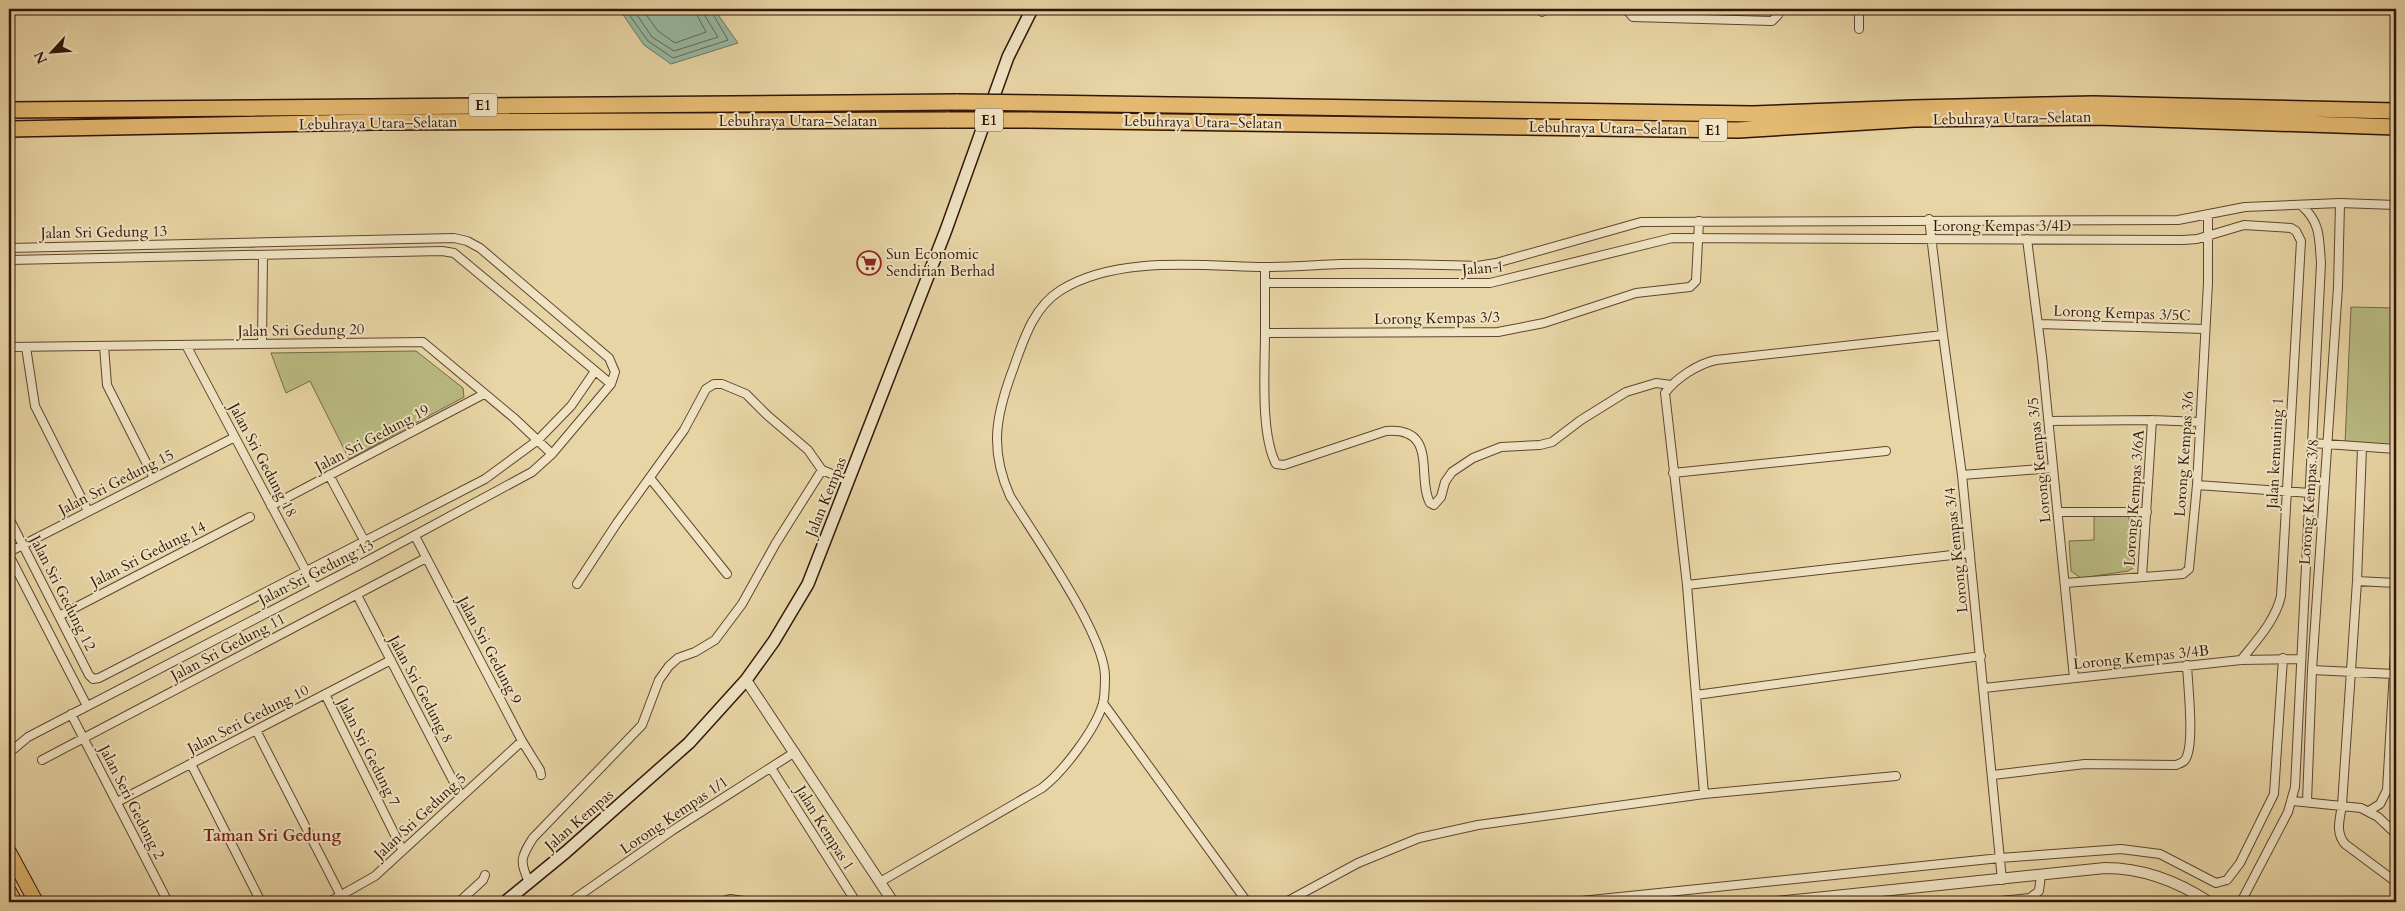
<svg xmlns="http://www.w3.org/2000/svg" width="2405" height="911" font-family="Cardo,serif">
<rect width="100%" height="100%" fill="#e8d5a5"/>
<filter id="stains"><feTurbulence type="fractalNoise" baseFrequency=".004" numOctaves="4"/><feColorMatrix values="0 0 0 0 .2 0 0 0 0 .09 0 0 0 0 .02 0 0 0 .5 -.17"/></filter>
<radialGradient id="worn" r=".72"><stop offset=".6" stop-color="#630" stop-opacity="0"/><stop offset="1" stop-color="#630" stop-opacity=".3"/></radialGradient>
<path fill="#babc83" stroke="#766846" d="M2351 307 2396 308V447L2345 444Z
M416 351 463 388 464 397 349 459 310 381 286 393 271 353Z
M2129 515V520H2138L2135 567 2128 571 2081 578 2071 571 2069 541 2094 540V516Z"/>
<path fill="#98b9a2" stroke="#6f7764" d="M619 9H714L738 43 671 64 644 45Z"/>
<g fill="none" stroke-linecap="round" stroke-linejoin="round">
<path stroke="#646755" stroke-width="1" d="M625 9 648 41 673 58 728 40 710 9
M633 9 652 37 674 51 718 37 705 16 704 9
M642 9 658 31 675 43 706 32 698 17 696 9"/>
<g stroke="#5f452f" stroke-width="10">
<path id="minor" d="M1426 9V10
M1626 9 1633 17 1772 21 1778 15 1779 9
M1542 12V9
M1859 29V9
M1929 219 1943 335 1962 475 2002 880
M2027 239 2042 357 2074 678
M9 248 454 238 467 241 480 248 609 358 615 372 611 384 552 454 532 472 367 561 28 737 9 753
M9 260 442 251 454 253 611 384
M1265 267V333L1498 332 1544 323 1636 293 1690 287 1696 281 1699 221
M1265 283H1490L1672 238 2183 240 2197 239 2244 225 2291 228 2296 231 2301 241 2281 596C2275 621 2257 640 2241 660
M2039 324 2205 329
M1265 333C1265 368 1260 433 1276 464L1284 465 1386 431C1439 427 1416 477 1430 503L1434 505 1441 497 1445 482 1452 472 1473 458 1501 447 1540 445 1552 442 1581 420 1626 392 1656 383 1671 385
M262 344 263 256
M186 345 315 588
M104 346 107 385 154 478
M9 347 423 342 514 418 552 454
M26 347 35 406 88 511
M2049 421 2152 420 2200 422
M2312 443 2396 449
M2362 447 2357 581 2342 805C2340 819 2335 832 2345 844L2396 882
M1673 473 1886 451
M329 475 365 542
M1962 475 2053 468
M650 478 727 574
M2197 485 2310 493
M271 506 484 394
M2059 512H2147
M9 518 89 675 93 679 99 678 485 479 538 440 571 406 595 371
M415 536 522 741 540 770 541 775
M9 552 235 437
M9 555 87 706
M2142 577 2152 420
M2357 581 2396 583
M2065 583 2183 574 2189 569 2197 485 2208 283V214
M577 584 617 523 684 430 706 389 714 384H722L746 394 767 415 808 450 822 470 849 481
M1687 585 1970 553
M357 595 461 796
M59 616 250 517
M2312 670 2394 674
M1984 688 2241 660 2301 659
M325 694 402 849
M1696 695 1981 656
M1103 703 1247 902
M71 714 168 902
M256 730 341 896
M42 760 426 558
M191 764 261 902
M771 768 856 902
M1993 775 2085 764 2176 765C2181 763 2185 762 2187 756 2194 739 2188 686 2187 665
M1704 794 1687 585 1665 393C1676 378 1698 364 1716 360L1943 335
M2293 801 2361 808 2378 817 2396 834
M117 802 391 660
M2307 802 2312 670 2338 287 2340 203
M2369 811 2380 804 2387 790 2396 635
M529 882C519 861 521 857 533 838L642 725 659 680 669 666 678 658 695 652 715 640 742 604 776 543 822 470
M880 882 1042 788C1063 772 1096 729 1103 703 1105 695 1105 684 1105 676 1104 633 1035 537 1010 496 990 451 995 418 1012 372 1023 342 1032 308 1061 290 1117 255 1202 266 1265 267 1290 267 1315 265 1340 264 1386 263 1431 265 1477 266L1496 263 1641 222 2178 220 2245 207 2340 203 2396 205
M329 902 375 876 522 741
M459 902 483 880 485 875
M570 902 673 830 795 752
M721 902 730 899 751 902
M1286 902 1358 863 1419 838 1478 825 1704 794 1896 776
M1571 902 2000 858 2121 849 2160 854 2216 883 2227 880 2240 863 2274 794 2283 658
M1991 902 2030 898 2039 891 2041 875
M2241 902 2288 812 2295 787 2321 263C2319 239 2321 223 2302 206"/>
</g>
<g stroke="#5f452f" stroke-width="12">
<path id="tertiary" d="M746 680 893 902
M1775 902 2105 868C2144 868 2177 881 2209 902"/>
</g>
<g stroke="#311508" stroke-width="14">
<path id="secondary" d="M505 902 566 852 689 743 746 680 774 641 808 584 946 230 1008 57 1032 9"/>
</g>
<g stroke="#311508" stroke-width="16">
<path id="trunk" d="M9 852 36 902
M9 891 15 902"/>
</g>
<g stroke="#311508" stroke-width="18">
<path id="motorway" d="M1038 103 1753 114 1913 108 2093 104 2396 111
M9 110 958 102
M1029 120 1738 130 1914 119 2097 117 2396 127
M9 129 374 122 949 120"/>
</g>
<use href="#minor" stroke="#f0e4c4" stroke-width="8"/>
<use href="#tertiary" stroke="#f0e4c4" stroke-width="10"/>
<use href="#secondary" stroke="#f0e4c4" stroke-width="11"/>
<use href="#trunk" stroke="#e4ba72" stroke-width="14"/>
<use href="#motorway" stroke="#e4ba72" stroke-width="15"/>
<g stroke="#311508" stroke-width="18" stroke-linecap="butt">
<path id="motorway-bridge" d="M958 102 1038 103
M949 120H1029"/>
</g>
<use href="#motorway-bridge" stroke="#e4ba72" stroke-width="15"/>
</g>
<defs>
<g id="supermarket-ring" transform="scale(1.25)"><circle r="9.5" fill="#f0e4c4" stroke="#8f2418" stroke-width="1.5"/><path d="M-6-5.5h2.5l.6 2H6L4.5 2H-2.5L-4.4-4H-6ZM-1.5 3.2a1.3 1.3 0 1 0 .1 0ZM3 3.2a1.3 1.3 0 1 0 .1 0Z" fill="#8f2418"/></g>
</defs>
<g fill-rule="evenodd">
<use href="#supermarket-ring" x="869" y="263"/>
</g>
<g text-anchor="middle" dominant-baseline="central" stroke-width="4" stroke-linejoin="round" paint-order="stroke">
<g fill="#f0e4c4" stroke="#6a5340" stroke-width="1">
<rect x="469" y="93.5" width="28" height="23" rx="4"/>
<rect x="975" y="108.5" width="28" height="23" rx="4"/>
<rect x="1699" y="118.5" width="28" height="23" rx="4"/>
</g>
<g font-size="14" font-weight="bold" fill="#311508">
<text x="483" y="105">E1</text>
<text x="989" y="120">E1</text>
<text x="1713" y="130">E1</text>
</g>
<g font-size="15" fill="#311508" stroke="#f0e4c4">
<text transform="translate(2012 118) rotate(-1)">Lebuhraya Utara–Selatan</text>
<text x="798" y="121">Lebuhraya Utara–Selatan</text>
<text transform="translate(1203 122) rotate(1)">Lebuhraya Utara–Selatan</text>
<text transform="translate(378 123) rotate(-1)">Lebuhraya Utara–Selatan</text>
<text transform="translate(1608 128) rotate(1)">Lebuhraya Utara–Selatan</text>
<text x="2002" y="226">Lorong Kempas 3/4D</text>
<text transform="translate(104 232) rotate(-1)">Jalan Sri Gedung 13</text>
<text transform="translate(1483 268) rotate(-5)">Jalan 1</text>
<text transform="translate(2122 313) rotate(2)">Lorong Kempas 3/5C</text>
<text transform="translate(1437 318) rotate(-1)">Lorong Kempas 3/3</text>
<text transform="translate(301 330) rotate(-1)">Jalan Sri Gedung 20</text>
<text transform="translate(372 438) rotate(-28)">Jalan Sri Gedung 19</text>
<text transform="translate(2275 453) rotate(-87)">Jalan kemuning 1</text>
<text transform="translate(2184 454) rotate(-86)">Lorong Kempas 3/6</text>
<text transform="translate(263 460) rotate(62)">Jalan Sri Gedung 18</text>
<text transform="translate(2039 460) rotate(-96)">Lorong Kempas 3/5</text>
<text transform="translate(116 482) rotate(-27)">Jalan Sri Gedung 15</text>
<text transform="translate(826 497) rotate(-68)">Jalan Kempas</text>
<text transform="translate(2134 498) rotate(-86)">Lorong Kempas 3/6A</text>
<text transform="translate(2309 502) rotate(-86)">Lorong Kempas 3/8</text>
<text transform="translate(1956 550) rotate(-96)">Lorong Kempas 3/4</text>
<text transform="translate(148 554) rotate(-27)">Jalan Sri Gedung 14</text>
<text transform="translate(316 572) rotate(-27)">Jalan Sri Gedung 13</text>
<text transform="translate(63 593) rotate(63)">Jalan Sri Gedung 12</text>
<text transform="translate(228 647) rotate(-28)">Jalan Sri Gedung 11</text>
<text transform="translate(490 650) rotate(62)">Jalan Sri Gedung 9</text>
<text transform="translate(2141 657) rotate(-6)">Lorong Kempas 3/4B</text>
<text transform="translate(421 689) rotate(62)">Jalan Sri Gedung 8</text>
<text transform="translate(248 719) rotate(-27)">Jalan Seri Gedung 10</text>
<text transform="translate(369 752) rotate(63)">Jalan Sri Gedung 7</text>
<text transform="translate(132 802) rotate(63)">Jalan Seri Gedong 2</text>
<text transform="translate(674 815) rotate(-34)">Lorong Kempas 1/1</text>
<text transform="translate(420 816) rotate(-43)">Jalan Sri Gedung 5</text>
<text transform="translate(579 820) rotate(-41)">Jalan Kempas</text>
<text transform="translate(825 828) rotate(58)">Jalan Kempas 1</text>
</g>
<g font-size="15" fill="#311508" stroke="#f0e4c4" text-anchor="start">
<text x="886" y="254">Sun Economic<tspan x="886" dy="17">Sendirian Berhad</tspan></text>
</g>
<g font-size="16" font-weight="bold" fill="#7a1f14" stroke="#f0e4c4">
<text x="272" y="836">Taman Sri Gedung</text>
</g>
</g>
<rect width="2405" height="911" fill="none" stroke="#e8d5a5" stroke-width="30"/>
<rect x="10" y="10" width="2385" height="891" fill="none" stroke="#311508" stroke-width="2.5"/>
<rect x="15" y="15" width="2375" height="881" fill="none" stroke="#311508"/>
<g transform="translate(52 52) rotate(244)" stroke="#f0e4c4" stroke-width="4" paint-order="stroke">
<path d="M0-4L9 19L0 12L-9 19Z" fill="#311508"/>
<text y="-8" font-size="14" font-weight="bold" text-anchor="middle" fill="#311508">N</text>
</g>
<rect width="100%" height="100%" filter="url(#stains)"/>
<rect width="100%" height="100%" fill="url(#worn)"/>
</svg>
